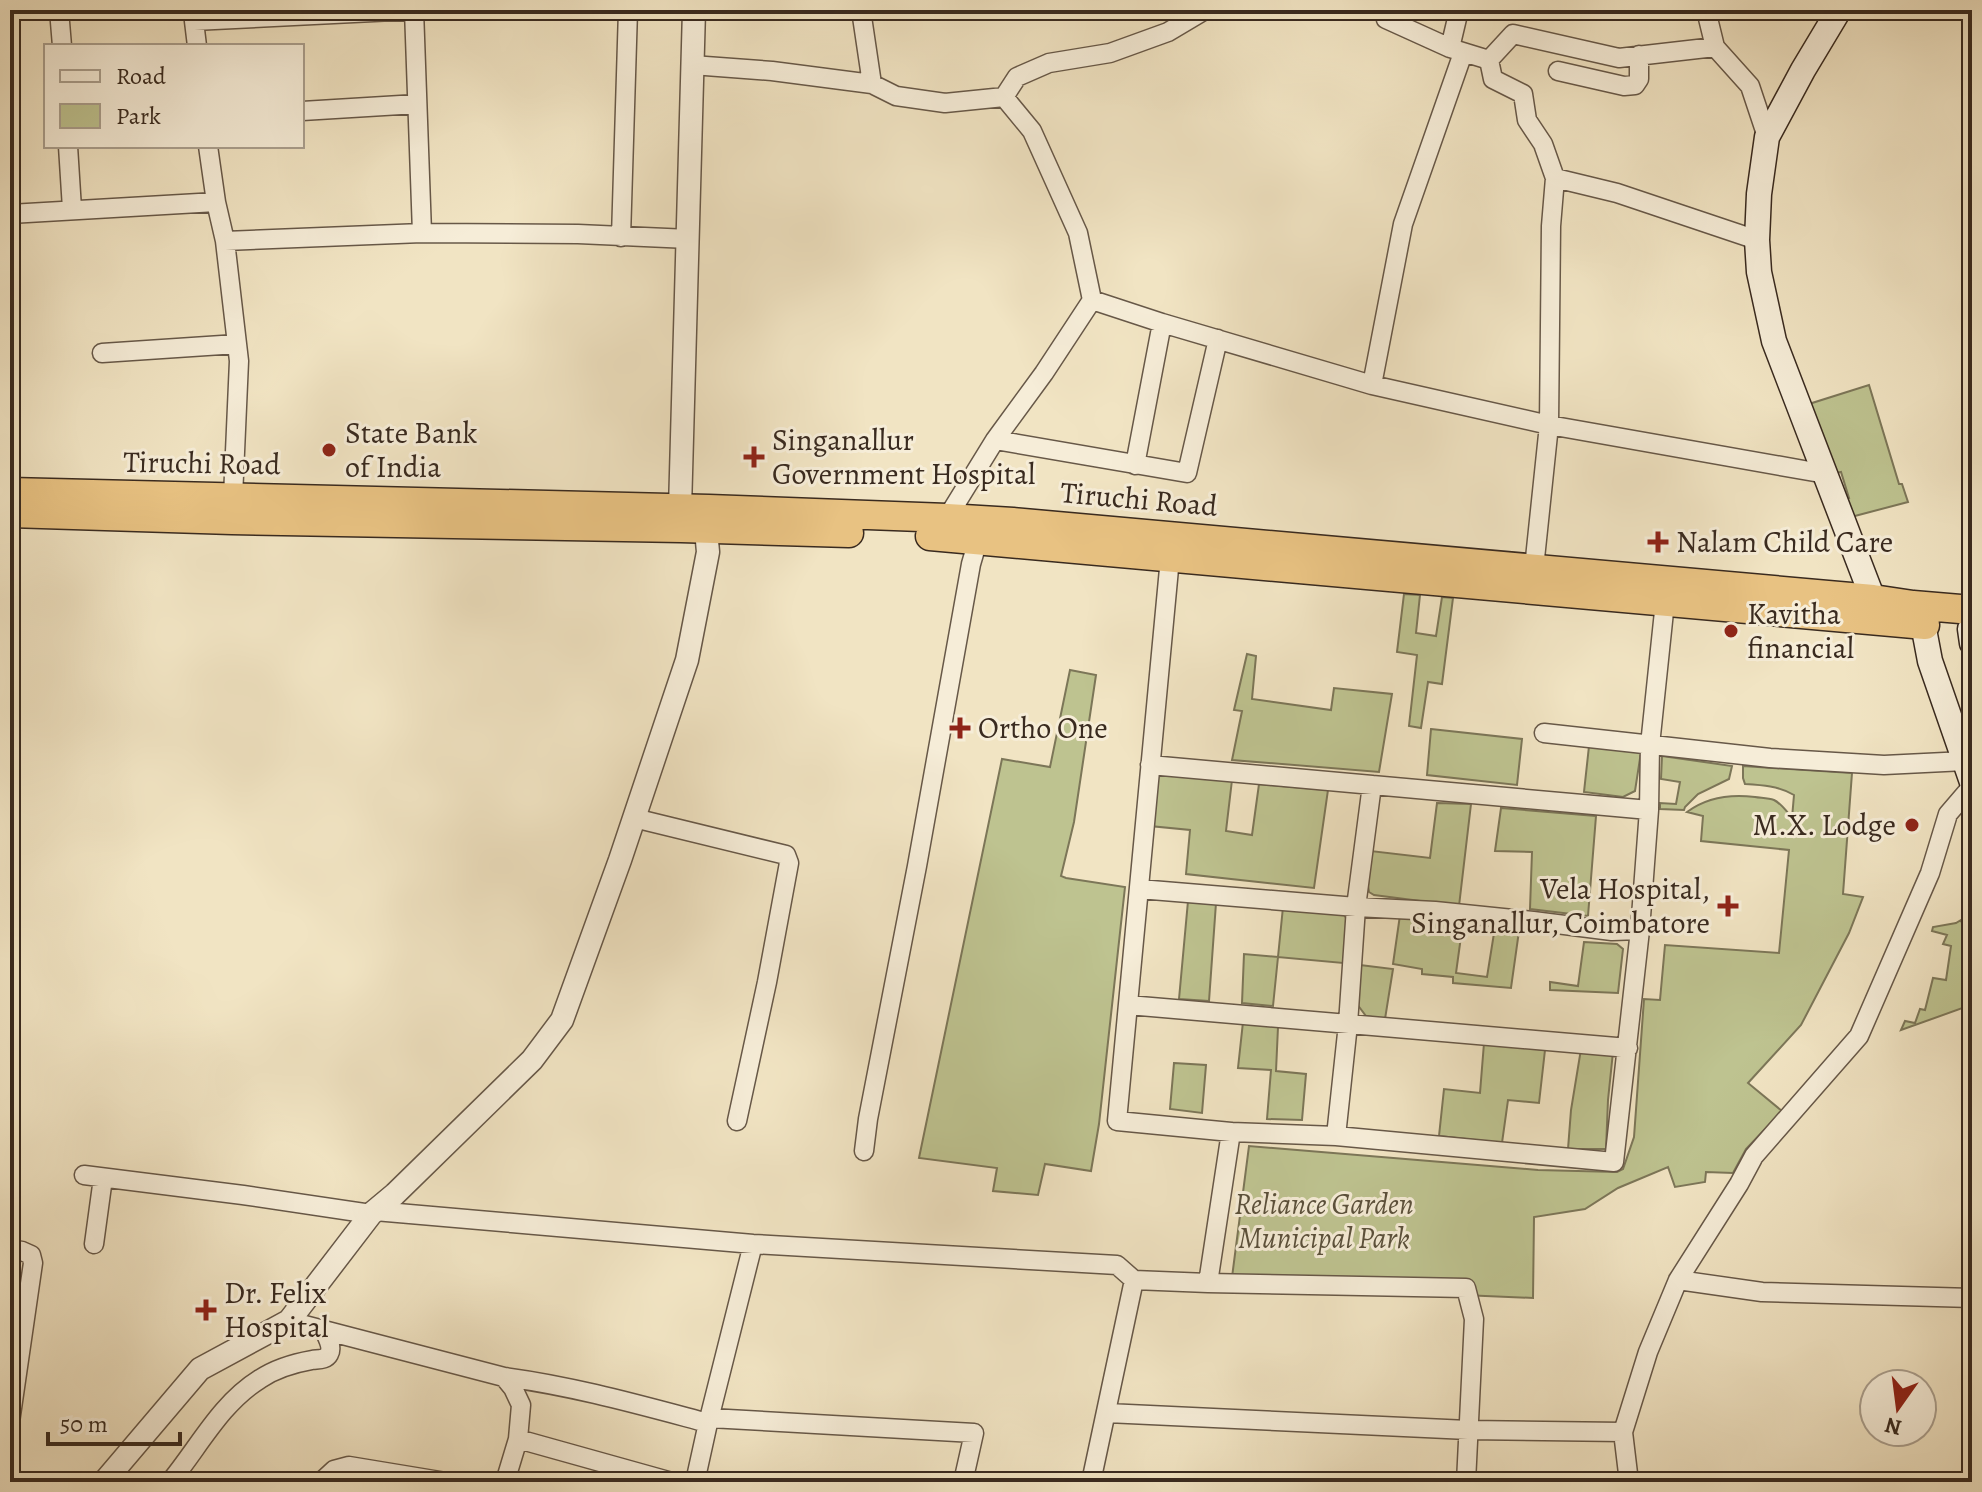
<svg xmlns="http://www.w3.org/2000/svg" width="1982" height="1492" font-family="Alegreya,serif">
<rect width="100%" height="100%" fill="#f1e4c3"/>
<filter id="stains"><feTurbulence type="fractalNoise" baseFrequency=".0025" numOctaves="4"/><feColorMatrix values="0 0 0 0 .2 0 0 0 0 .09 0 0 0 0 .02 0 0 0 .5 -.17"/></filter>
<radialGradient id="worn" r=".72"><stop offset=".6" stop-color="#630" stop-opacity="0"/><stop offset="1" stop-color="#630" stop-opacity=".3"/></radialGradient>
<path fill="#bec390" stroke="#7c7658" stroke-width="2" d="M1869 385 1899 484H1902L1908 502 1851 517 1845 499 1849 498 1841 472 1836 473 1809 404Z
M1404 594 1420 595 1416 633 1436 636 1442 597 1453 598 1442 684 1428 682 1421 728 1409 726 1417 655 1397 652Z
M1247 654 1256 656 1252 699 1331 710 1334 688 1392 694 1379 772 1232 760 1242 711 1234 710Z
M1070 670 1096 675 1074 822 1061 876 1066 878 1125 887 1099 1124 1091 1171 1045 1164 1038 1195 993 1191 997 1168 919 1158 1002 759 1050 767Z
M1431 729 1522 739 1517 785 1427 775Z
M1589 746 1641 752 1635 791 1623 797 1584 792Z
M1662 756 1732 766 1729 779 1698 794 1685 807 1684 810 1660 809V803L1676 804 1680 782 1661 779Z
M1743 766 1852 773 1843 894 1863 897 1849 933 1801 1025 1748 1083 1782 1111 1746 1149 1733 1173 1706 1172 1705 1182 1675 1187 1668 1167 1618 1188 1585 1209 1534 1217 1533 1298 1231 1285 1249 1146 1538 1170 1617 1172 1623 1169 1634 1137 1644 999 1660 1000 1665 945 1779 953 1789 850 1701 841 1703 816 1687 812C1707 797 1731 794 1755 797 1761 798 1768 798 1774 800 1782 804 1787 812 1792 818L1794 795C1779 786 1762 785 1745 784L1743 778Z
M1156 773 1232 780 1226 831 1252 835 1259 784 1328 790 1314 888 1186 874 1190 830 1150 826Z
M1437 803 1471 804 1459 906 1374 895 1369 892 1368 886 1371 851 1430 858Z
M1501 808 1596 816 1588 916 1530 909 1532 852 1495 851Z
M1188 901 1216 903 1209 1001 1179 999Z
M1283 907 1343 913 1348 921 1343 963 1278 957 1273 1006 1242 1003 1244 954 1278 957Z
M1400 915 1463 922 1456 973 1487 977 1495 927 1519 931 1511 988 1453 983V977L1422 974V969L1393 964Z
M1961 920 1972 956V979L1963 983 1971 1005 1901 1030 1905 1021 1915 1023 1920 1009 1925 1010 1933 978 1946 980 1951 946 1943 944 1947 935 1932 931 1933 927 1956 923Z
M1584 942 1617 944 1623 949 1618 993 1550 990V982L1578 986Z
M1360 965 1393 969 1385 1019 1366 1016 1357 1004Z
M1243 1022 1278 1027 1276 1071 1306 1074 1302 1120 1267 1119 1271 1070 1238 1068Z
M1484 1043 1545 1050 1539 1103 1508 1100 1502 1143 1439 1136 1444 1089 1480 1093Z
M1581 1049 1613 1052 1608 1100 1606 1149H1568L1571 1110Z
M1174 1063 1206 1065 1202 1113 1170 1109Z"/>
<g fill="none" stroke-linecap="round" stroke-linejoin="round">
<g stroke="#675848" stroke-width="21">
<path id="minor" d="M59 10 62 46
M414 10 422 233
M861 10 872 84
M1387 10 1386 19 1450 48 1489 60 1513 34 1619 58 1715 47
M1706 10 1715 47 1750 86 1767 137
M193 13 197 46
M194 21 414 10
M1450 48 1459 10
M1489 60 1493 79 1523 94 1527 120 1543 144 1555 178 1551 226 1549 425 1534 568
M692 65 772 71 872 84 896 96 945 103 1004 97 1032 131 1078 233 1092 300 1162 323 1372 385 1549 425 1826 474
M1558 71 1624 86 1635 85 1639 79V55
M1004 97 1017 77 1049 63 1110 53 1168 32 1205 10
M302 111 417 104
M68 146 72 209
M208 146 216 202 225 241 239 361 233 497
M1555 178 1617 193 1757 240
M10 214 216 202
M621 237 628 10
M225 241 422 233 578 234 689 239
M102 353 237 344
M1372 385 1403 224 1463 53
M995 440 1187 473 1218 339
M1135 465 1162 323
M947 518 995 440 1044 373 1092 300
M1170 558 1117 1121 1231 1132 1336 1136 1614 1162 1640 930 1649 810 1650 745 1665 602
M1544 733 1770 758 1884 765 1965 761
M1150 765 1649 810
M634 818 786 855 789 863 767 982 737 1121
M1139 889 1356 907 1435 911 1533 921 1612 931 1640 930
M1128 1005 1628 1048
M1336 1136 1348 1024 1356 907 1372 785
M864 1151 868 1119 917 866 971 564 978 540
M84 1175 243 1195 371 1214
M375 1211 753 1244 1117 1265 1134 1280 1091 1482
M94 1244 103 1178
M10 1249 22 1251 31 1255 33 1263 10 1422
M1134 1280 1208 1283 1466 1288 1474 1319 1466 1482
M1678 1280 1762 1292 1972 1298
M1208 1283 1231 1132
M289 1321 504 1377 513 1388 521 1405 518 1439 505 1482
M504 1377C573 1386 640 1405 708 1423
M1107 1413 1468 1430 1623 1432
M710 1418 974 1433 963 1482
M518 1439 672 1482
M170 1482C199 1447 220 1404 260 1379 275 1369 295 1363 312 1360 318 1359 326 1360 329 1354 333 1347 327 1337 324 1330
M321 1482 334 1470 349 1466 446 1482
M695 1482 708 1423 753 1244
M1629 1482 1623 1432 1648 1352 1678 1280 1739 1184 1754 1156 1859 1036 1930 873 1948 814 1972 786"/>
</g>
<g stroke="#675848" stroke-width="25">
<path id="tertiary" d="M680 509 694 10
M104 1482 200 1369 289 1321 371 1214 395 1194 532 1060 562 1020 620 860 687 660 708 552 706 530"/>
</g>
<g stroke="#392a1f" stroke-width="27">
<path id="secondary" d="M1839 10 1803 70 1767 137 1759 194 1757 240 1759 272 1774 341 1873 599 1881 615
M1923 624 1930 661 1972 782
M1970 629 1972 643"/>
</g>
<g stroke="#392a1f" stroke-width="31">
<path id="trunk" d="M10 492 709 509 947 518 1013 522 1873 599 1913 605 1972 610
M10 513 232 520 681 528 849 533
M930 536 1925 625"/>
</g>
<use href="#minor" stroke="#f6edd8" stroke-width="18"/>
<use href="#tertiary" stroke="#f6edd8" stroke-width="22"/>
<use href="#secondary" stroke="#f6edd8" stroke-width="24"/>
<use href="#trunk" stroke="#e8c282" stroke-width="28"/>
</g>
<g fill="#8f2418" stroke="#f6edd8" stroke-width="3">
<circle cx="329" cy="450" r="8"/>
<path d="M750 445h8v8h8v8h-8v8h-8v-8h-8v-8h8z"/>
<path d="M1654 530h8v8h8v8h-8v8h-8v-8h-8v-8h8z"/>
<circle cx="1731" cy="631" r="8"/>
<path d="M956 716h8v8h8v8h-8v8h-8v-8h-8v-8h8z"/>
<circle cx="1912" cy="825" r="8"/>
<path d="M1724 894h8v8h8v8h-8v8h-8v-8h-8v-8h8z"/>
<path d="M202 1298h8v8h8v8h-8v8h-8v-8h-8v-8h8z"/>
</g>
<g text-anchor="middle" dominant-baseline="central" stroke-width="6" stroke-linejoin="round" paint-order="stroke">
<g font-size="30" fill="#392a1f" stroke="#f6edd8" text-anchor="start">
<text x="345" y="433">State Bank<tspan x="345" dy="34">of India</tspan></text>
<text x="772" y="440">Singanallur<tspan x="772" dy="34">Government Hospital</tspan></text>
<text x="1676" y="542">Nalam Child Care</text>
<text x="1747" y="614">Kavitha<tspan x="1747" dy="34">financial</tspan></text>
<text x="978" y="728">Ortho One</text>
<text x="1896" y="825" text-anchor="end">M.X. Lodge</text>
<text x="1710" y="889" text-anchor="end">Vela Hospital,<tspan x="1710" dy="34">Singanallur, Coimbatore</tspan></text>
<text x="224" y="1293">Dr. Felix<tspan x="224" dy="34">Hospital</tspan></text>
</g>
<g font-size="30" fill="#392a1f" stroke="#f6edd8">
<text transform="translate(202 463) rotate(1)">Tiruchi Road</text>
<text transform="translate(1139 499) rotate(5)">Tiruchi Road</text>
</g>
<g font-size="30" font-style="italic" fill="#5a503b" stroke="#f6edd8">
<text x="1324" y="1204">Reliance Garden<tspan x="1324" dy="34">Municipal Park</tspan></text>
</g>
</g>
<rect width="1982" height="1492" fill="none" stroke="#f1e4c3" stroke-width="40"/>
<rect x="12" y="12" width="1958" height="1468" fill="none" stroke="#392a1f" stroke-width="4"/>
<rect x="20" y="20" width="1942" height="1452" fill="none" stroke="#392a1f" stroke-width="2"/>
<rect x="44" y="44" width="260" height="104" fill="#f6edd8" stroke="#aa9f8e" stroke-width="2"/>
<rect x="60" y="70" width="40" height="12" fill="#f6edd8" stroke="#aa9f8e" stroke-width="2"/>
<text x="116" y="84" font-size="24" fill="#392a1f">Road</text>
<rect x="60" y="104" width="40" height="24" fill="#bec390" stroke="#aa9f8e" stroke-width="2"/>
<text x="116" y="124" font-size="24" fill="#392a1f">Park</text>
<g transform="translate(1898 1408) rotate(194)"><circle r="38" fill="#f6edd8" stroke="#aa9f8e" stroke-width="2"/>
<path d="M0-6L14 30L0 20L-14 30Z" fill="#8f2418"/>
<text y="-12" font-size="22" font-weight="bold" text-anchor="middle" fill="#392a1f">N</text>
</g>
<path d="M48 1432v12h132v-12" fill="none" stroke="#392a1f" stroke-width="4"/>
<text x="60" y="1432" font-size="24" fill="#392a1f" stroke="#f6edd8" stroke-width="6" paint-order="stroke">50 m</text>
<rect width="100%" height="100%" filter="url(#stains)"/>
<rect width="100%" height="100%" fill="url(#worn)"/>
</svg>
